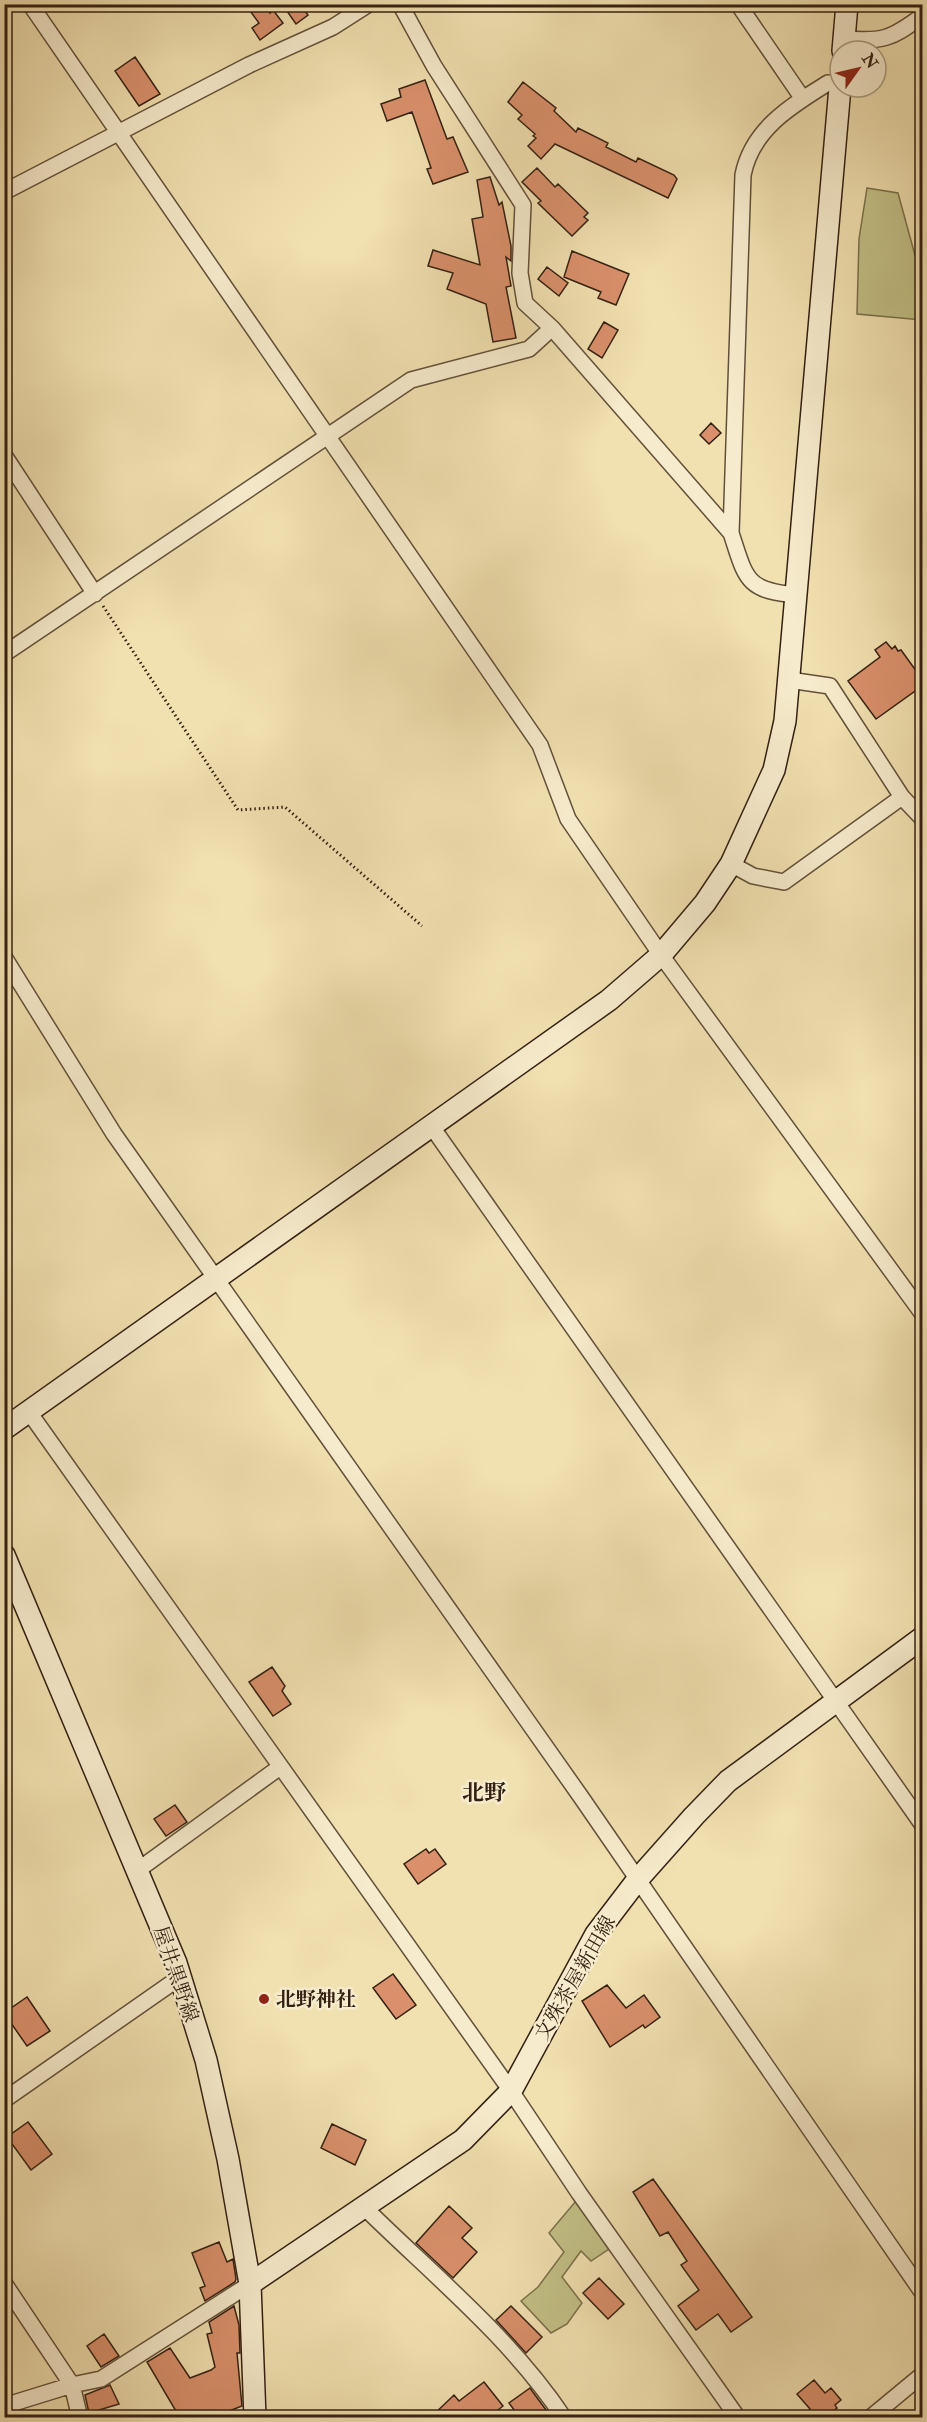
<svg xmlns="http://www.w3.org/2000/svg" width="927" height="2422" font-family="'IM FELL Double Pica','Noto Serif JP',serif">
<rect width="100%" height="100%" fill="#f1e0b0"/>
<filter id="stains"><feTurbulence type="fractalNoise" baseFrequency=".00333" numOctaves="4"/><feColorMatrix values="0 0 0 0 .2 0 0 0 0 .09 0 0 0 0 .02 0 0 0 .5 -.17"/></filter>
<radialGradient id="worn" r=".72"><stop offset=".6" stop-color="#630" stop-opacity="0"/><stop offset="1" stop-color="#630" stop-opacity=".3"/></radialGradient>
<path fill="#c2c086" stroke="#7b704c" stroke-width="1.5" d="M867 188 898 193 922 281V320L857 314 859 239Z
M576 2201 609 2249 591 2261 581 2251 562 2277 582 2303 567 2324 551 2333 521 2301 538 2287 564 2252 549 2233Z"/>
<path fill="#d9906b" stroke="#342013" stroke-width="1.5" d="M245 4H264L270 13 273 10 283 23 260 40 252 28 259 23Z
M282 4H300L308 15 296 24Z
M135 57 160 94 139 106 115 71Z
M425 80 447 139 453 137 468 172 433 184 427 169 431 168 412 112 387 121 381 104 401 97 399 89Z
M523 82 556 108 554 111 576 132 578 128 608 143 606 147 636 162 638 158 674 175 677 179 668 198 555 144 541 159 528 146 536 138 533 136 535 134 518 119 522 115 508 102Z
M537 168 555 187 558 184 588 213 584 217 588 220 572 236 538 203 541 201 522 182Z
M490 177 499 205 502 202 511 246V261L506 257 511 286 506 287 516 338 493 342 486 304 447 289 453 273 428 266 433 250 480 265 472 219 483 217 477 180Z
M572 251 629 274 616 305 598 298 601 292 564 277Z
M547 267 568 283 559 296 538 279Z
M604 322 618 330 602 358 588 349Z
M711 423 721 433 709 444 700 435Z
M886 642 892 649 895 646 898 651 901 650 922 679V686L876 719 848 681 880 657 875 650Z
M272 1667 285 1686 282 1691 291 1704 273 1716 249 1682Z
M175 1805 187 1822 166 1836 154 1819Z
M426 1849 429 1853 435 1849 446 1864 418 1884 404 1864Z
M393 1974 416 2005 396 2019 373 1988Z
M607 1985 626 2008 644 1995 660 2017 645 2028 643 2025 610 2047 582 2001Z
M27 1997 50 2031 27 2046 4 2013Z
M28 2122 52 2154 31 2170 7 2137Z
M332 2124 366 2140 355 2165 321 2148Z
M653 2179 752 2317 731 2332 718 2314 696 2330 678 2306 699 2290 681 2265 687 2261 668 2232 660 2236 633 2192Z
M449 2206 472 2228 462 2238 477 2252 453 2278 416 2243Z
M219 2242 227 2262 233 2259 236 2279 235 2282 205 2301 200 2288 205 2286 192 2253Z
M599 2278 624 2304 608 2319 583 2293Z
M234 2306 239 2325 240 2353H237L242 2406 211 2418H180L147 2362 170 2348 190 2378 211 2370 215 2367 207 2334 212 2333 209 2322Z
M511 2306 542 2337 526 2353 496 2320Z
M104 2334 119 2356 101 2367 87 2346Z
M814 2380 825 2393 831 2388 841 2400 835 2405 837 2408 825 2418H799L810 2409 797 2394Z
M484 2382 503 2406 488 2418H430L454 2395 459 2401Z
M110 2385 119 2404 89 2413 85 2395Z
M530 2388 535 2395 552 2418H520L509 2403Z"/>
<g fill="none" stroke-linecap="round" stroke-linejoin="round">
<g stroke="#63503a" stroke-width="18">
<path id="street" d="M30 4 540 745 568 819 661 955 922 1313
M400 4 434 66 523 205 520 273 525 303 552 328 731 533
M738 4 803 99
M844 39C883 42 891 39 922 16
M4 192 249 65 333 27 369 4
M4 455 95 594
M797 595C745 591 746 578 731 533L743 175C752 129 791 106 828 83H840
M4 654 411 380 529 349 552 328
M902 797 922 818
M731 864 753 876 784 882 902 797 830 686 789 680
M4 957 114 1134 581 1797 922 2292
M432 1127 922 1824
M29 1412 511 2091 579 2193 738 2418
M138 1870 280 1767
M4 2100 179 1978
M365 2208C433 2275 511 2338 564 2418
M4 2283 72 2385 80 2418
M4 2406 72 2385 101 2379 250 2284
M870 2418 922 2375"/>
</g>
<g stroke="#342013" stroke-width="24">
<path id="secondary" d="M843 51 847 4
M4 1429 609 1000 661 955 705 903 731 864 774 770 785 721 840 87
M4 1555 176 1963 206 2060 228 2159 250 2284 255 2418
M250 2284 463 2140 511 2091 596 1934 638 1879 694 1816 728 1781 922 1638"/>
</g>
<path stroke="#342013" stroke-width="3" stroke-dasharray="1.5 3" stroke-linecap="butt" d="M103 606 238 810 285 807 422 926"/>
<use href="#street" stroke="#f6ebcc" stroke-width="15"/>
<use href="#secondary" stroke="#f6ebcc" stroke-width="21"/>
</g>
<circle fill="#8f2418" stroke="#f6ebcc" stroke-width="2" cx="264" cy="1999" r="6"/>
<g text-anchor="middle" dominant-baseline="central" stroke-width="5" stroke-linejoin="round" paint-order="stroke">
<g font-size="20" fill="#342013" stroke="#f6ebcc">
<text transform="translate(176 1974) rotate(71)">屋井黒野線</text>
<text transform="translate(575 1978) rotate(-60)">文殊茶屋新田線</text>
</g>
<g font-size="20" font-weight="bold" fill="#342013" stroke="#f6ebcc" text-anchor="start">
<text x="276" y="1999">北野神社</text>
</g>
<g font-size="22" font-weight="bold" fill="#342013" stroke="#f6ebcc">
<text x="484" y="1793">北野</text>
</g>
</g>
<rect width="927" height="2422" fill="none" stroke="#f1e0b0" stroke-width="24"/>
<rect x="6" y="6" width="915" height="2410" fill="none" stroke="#342013" stroke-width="3"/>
<rect x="12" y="12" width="903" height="2398" fill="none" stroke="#342013" stroke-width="1.5"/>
<g transform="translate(858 69) rotate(56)"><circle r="28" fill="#f6ebcc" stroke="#a89a82" stroke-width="1.5"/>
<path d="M0-4.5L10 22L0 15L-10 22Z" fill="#8f2418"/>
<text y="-9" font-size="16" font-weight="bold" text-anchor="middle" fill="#342013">N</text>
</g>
<rect width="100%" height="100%" filter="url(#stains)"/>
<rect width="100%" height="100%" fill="url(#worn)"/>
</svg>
